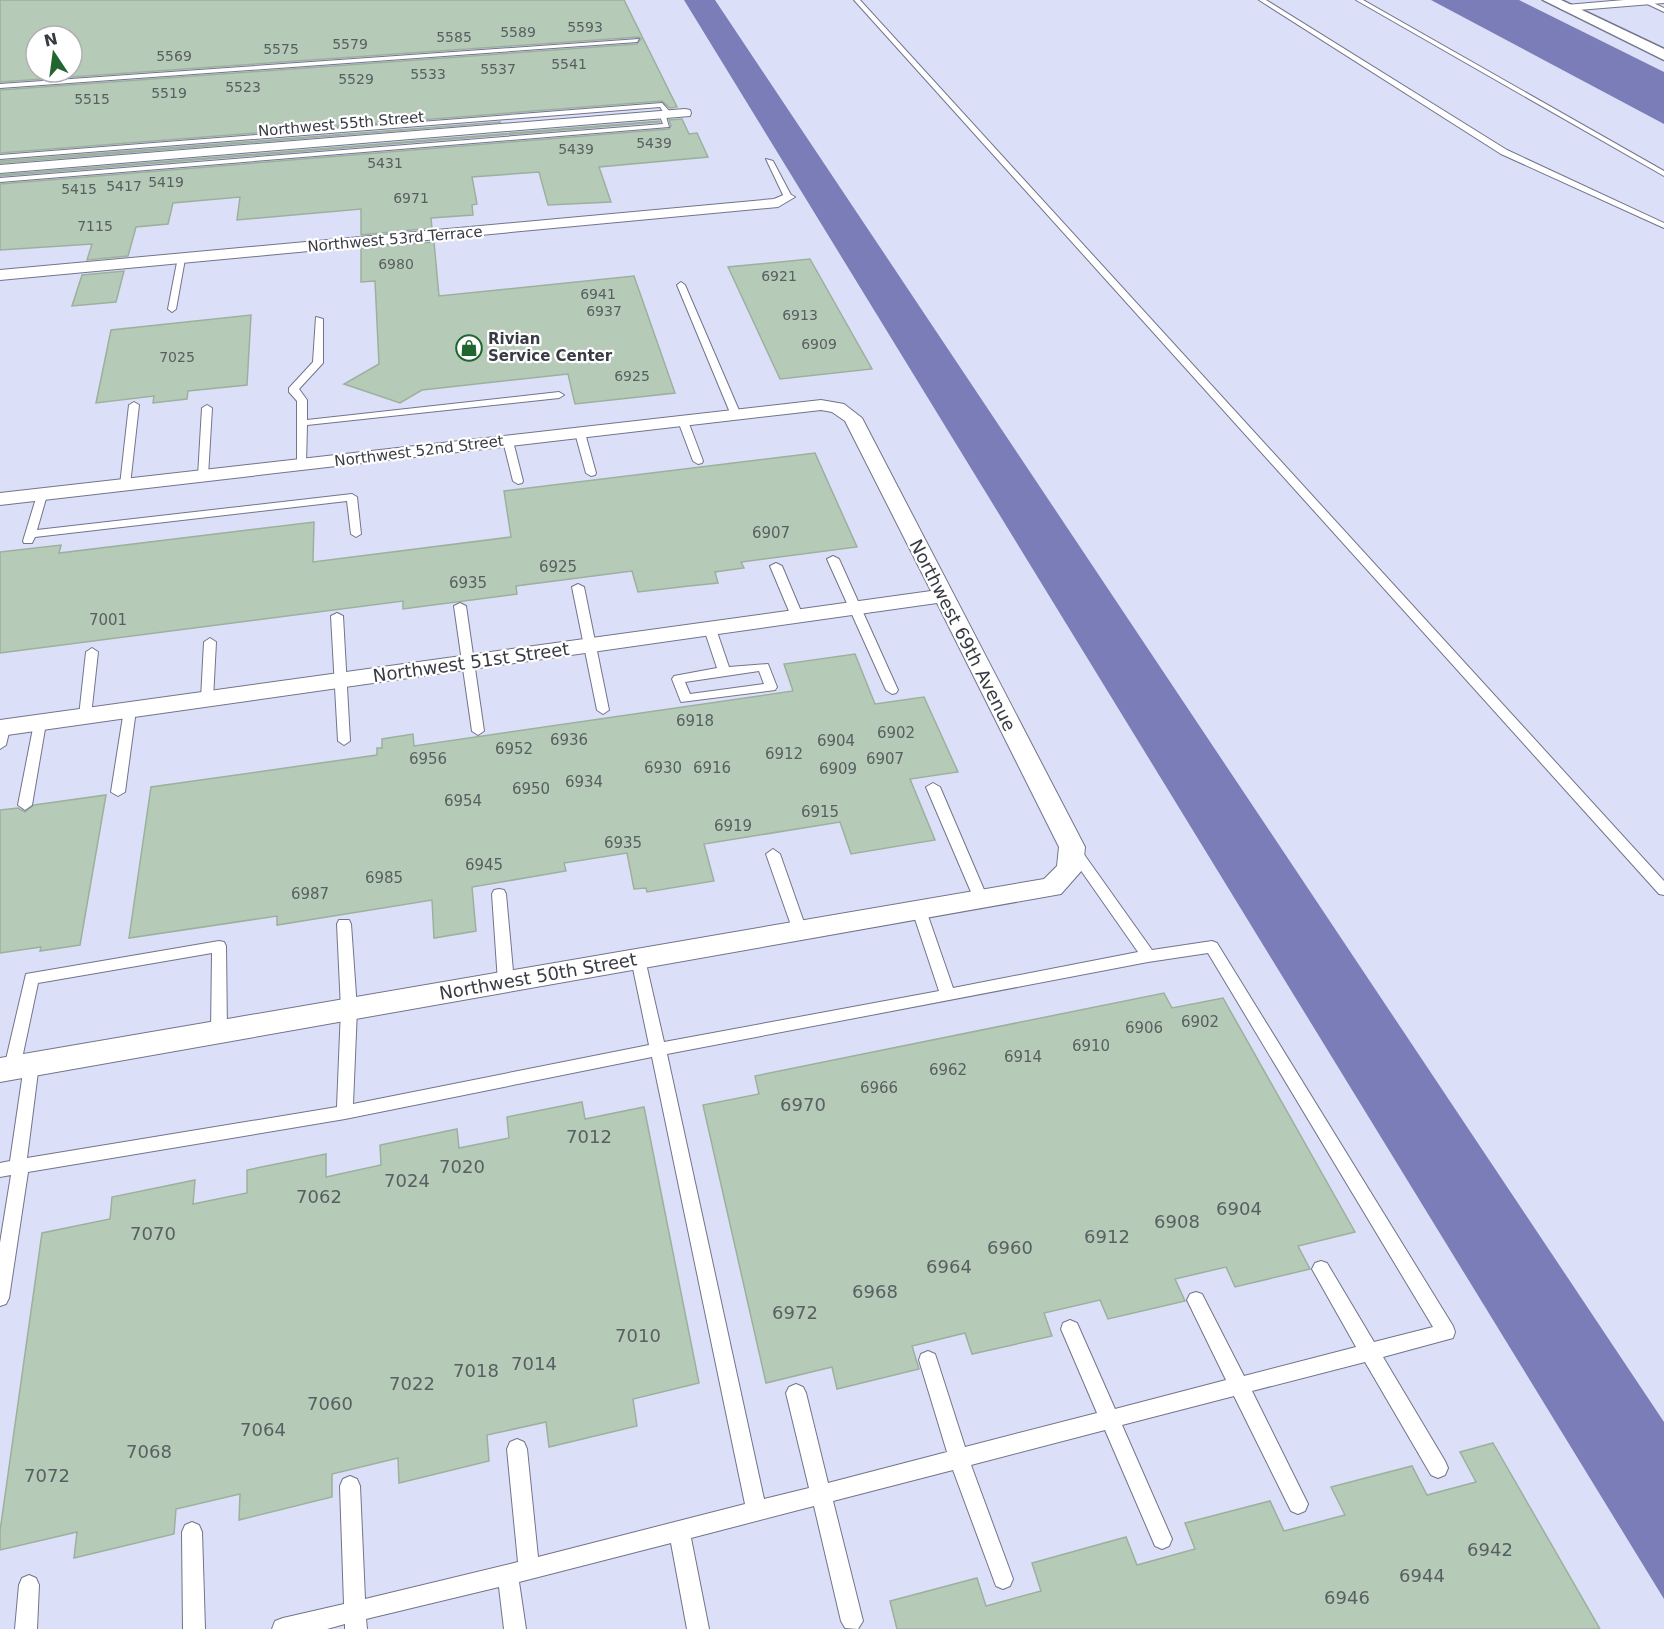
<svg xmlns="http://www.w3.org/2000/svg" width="1664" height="1629" font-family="'DejaVu Sans',sans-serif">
<rect width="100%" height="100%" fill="#dcdff8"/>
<path fill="#7a7db7" d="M684 0H715L1664 1422V1599Z
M1431 0H1519L1664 72V124Z"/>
<path fill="#b6cab8" stroke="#9cb09e" stroke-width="1.5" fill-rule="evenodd" d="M0 0H624L677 107 670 108 662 101 0 153V90L637 44 641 39 639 37 0 82ZM36 36H72V72H36Z
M682 119 689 134 697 133 708 157 599 167 611 202 548 205 539 172 472 177 477 204 472 205 473 215 431 218 432 228 361 235V209L237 220 240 197 173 203 168 224 136 227 128 256 87 260 92 244 0 250V184L669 129 671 126 669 120Z
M659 121 660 122 0 176V175Z
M501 122 0 163V161Z
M434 242 439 296 634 276 675 393 575 404 568 374 422 390 400 403 344 384 379 364 375 281 361 282V248Z
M810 259 872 369 780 379 728 267Z
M124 271 116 302 72 306 82 275Z
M251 315 247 385 188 391 187 399 153 403 154 396 96 403 111 330Z
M815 453 857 547 741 562 744 568 715 572 718 583 689 586 638 592 632 571 516 586 517 594 403 609V601L0 653V552L61 545 59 553 314 522 313 562 511 537 504 491Z
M855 654 875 704 924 697 958 772 910 779 935 840 851 854 840 822 704 844 714 881 647 892 646 888 634 889 627 853 564 863 566 871 472 887 476 931 434 938 432 900 277 925V916L129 938 151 787 377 755V748H382V739L413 734 414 746 793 691 784 664Z
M106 795 80 945 40 951 41 947 0 953V810L18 808 25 812 34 805Z
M1164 993 1172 1008 1223 998 1355 1232 1298 1246 1310 1269 1235 1287 1226 1267 1175 1279 1185 1301 1108 1319 1100 1300 1044 1313 1052 1336 972 1354 965 1333 912 1346 919 1369 837 1389 832 1367 766 1383 703 1105 759 1094 755 1076Z
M582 1102 585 1119 644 1107 699 1383 633 1399 637 1426 549 1447 546 1422 487 1435 489 1461 399 1483 398 1458 332 1474V1497L239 1520 240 1494 176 1509 174 1534 74 1558 77 1532 0 1550V1531L42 1233 110 1219 112 1197 195 1180 193 1204 247 1193V1170L326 1154V1177L381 1165 380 1145 457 1129 459 1148 509 1138 507 1117Z
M1493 1443 1600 1629H897L890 1601 977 1578 986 1606 1041 1591 1032 1563 1126 1537 1137 1565 1195 1549 1185 1523 1270 1501 1284 1531 1345 1515 1331 1487 1412 1466 1427 1495 1476 1482 1460 1452Z"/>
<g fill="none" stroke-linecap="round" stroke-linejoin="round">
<g stroke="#72748b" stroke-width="2">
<path id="lane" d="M854 0H860L1664 881V895L1659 894Z
M1259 0H1266L1507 150 1664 223V228L1501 154Z
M1356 0H1363L1664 171V176Z
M1639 0H1647L1664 8V12Z
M639 39 637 42 0 88V84Z
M662 103 672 114 669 116 665 113 669 127 0 182V178L663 124 659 114 664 113 660 107 0 159V155Z
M766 159 773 161 792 197 791 199 784 197Z
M178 257 185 259 176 309 172 312 168 309Z
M681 282 685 285 741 415 739 417 731 415 677 285Z
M316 317 323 319V363L299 389 307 400V420L559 392 564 395 559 398 307 425 306 465 305 467H297V401L289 392V388L313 362Z
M134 402 139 405 130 485 125 488 120 485 129 405Z
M207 405 212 408 208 476 203 479 198 476 202 408Z
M683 418 688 421 703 461 702 463 698 464 693 461 678 421Z
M580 430 585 433 596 473 595 475 591 476 586 473 575 433Z
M508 438 513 441 523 481 522 483 518 484 513 481 503 441Z
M42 492 47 495 37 530 352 494 357 497 361 534 356 537 351 534 347 501 35 537 32 543H24L23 541 37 495Z
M833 556 839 559 898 690 896 693 892 694 886 690 827 559Z
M776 563 782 566 803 616 801 618H793L791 616 770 566Z
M578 584 584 587 609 710 603 714 597 710 572 587Z
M460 603 466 606 484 731 478 735 472 731 454 606Z
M337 613 343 616 350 741 344 745 338 741 331 616Z
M710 625 716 629 729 667 768 664 777 687 775 690 681 702 672 679 674 676 717 668 704 629ZM759 671 764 684 690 694 685 682Z
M210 638 216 642 213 699 207 703 201 699 204 642Z
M92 648 98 652 91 716 85 720 79 716 86 652Z
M130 706 136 710 125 792 118 796 111 792 124 710Z
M40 719 46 723 32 805 25 810 18 805 34 723Z
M4 724 10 728 6 745 0 749V725Z
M933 783 940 787 988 899 986 903H976L974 899 926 787Z
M1073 844 1078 846 1152 950 1212 941 1217 943 1453 1326 1455 1332 1453 1338 1383 1357 1445 1461 1448 1468 1445 1475 1438 1478 1431 1475 1365 1362 1252 1391 1308 1504 1305 1511 1298 1514 1291 1511 1234 1396 1122 1425 1172 1539 1169 1546 1162 1549 1155 1546 1105 1430 971 1465 1013 1579 1010 1586 1003 1589 996 1586 953 1470 833 1501 863 1621 858 1629 845 1628 841 1621 814 1506 691 1538 709 1629H687L671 1543 519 1582 526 1629H504L499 1587 366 1619 367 1629H345V1624L327 1629H272L275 1621 283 1618 344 1604 340 1486 343 1479 350 1476 357 1479 360 1486 365 1599 518 1562 507 1449 510 1442 517 1439 524 1442 527 1449 538 1557 745 1504 652 1057 345 1119 28 1172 9 1298 6 1304 0 1306V1243L11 1175 0 1177V1163L10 1161 25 1059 31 1058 37 1059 39 1064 27 1158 337 1107 341 1009 337 924 339 920H349L351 924 357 1009 353 1104 649 1045 631 959 633 955H643L645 959 664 1042 939 991 912 910 914 906H924L926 910 953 988 1138 952 1068 852 1066 849ZM1208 953 1433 1327 1374 1342 1327 1263 1321 1261 1315 1263 1312 1269 1356 1347 1244 1376 1202 1294 1196 1292 1190 1294 1187 1300 1226 1380 1115 1409 1077 1323 1070 1320 1063 1323 1061 1329 1097 1413 965 1447 937 1360 935 1354 928 1351 921 1354 919 1360 947 1452 828 1483 806 1393 803 1387 796 1384 789 1387 786 1393 809 1488 764 1499 667 1054 1148 962Z
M773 849 780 854 807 931 805 935H795L793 931 766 854Z
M499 889 504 890 506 894 514 982 511 986H501L498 982 492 894 494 890Z
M219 941 224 942 226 946 227 1032 225 1036 219 1038 213 1036 211 1032 212 953 38 983 20 1068 18 1073 12 1074 6 1073 4 1068 26 974Z
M192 1522 199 1525 202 1532 205 1629H183L182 1532 185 1525Z
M29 1575 36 1578 39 1585 37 1629H15L19 1585 22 1578Z"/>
</g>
<g stroke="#72748b" stroke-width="2">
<path id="street" d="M1624 0H1664V3L1566 11 1560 8 1566 5Z
M685 109 690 110 691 113 690 116 0 173V165Z
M788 193 795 197 778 207 0 280V270L774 199Z
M821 400 844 404 862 418 1085 847 1083 869 1061 894 0 1082V1058L1044 879 1057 866 1059 847 937 603 0 736V720L931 591 845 421 832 412 821 410 0 505V493Z"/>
</g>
<g stroke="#72748b" stroke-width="3">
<path id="secondary" d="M1543 0H1561L1664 49V60Z"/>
</g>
<use href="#lane" fill="#fff" fill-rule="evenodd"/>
<use href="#street" fill="#fff" fill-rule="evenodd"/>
<use href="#secondary" fill="#fff" fill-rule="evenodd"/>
</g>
<defs>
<g id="shop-ring" transform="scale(1.35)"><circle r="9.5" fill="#fff" stroke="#216631" stroke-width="1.5"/><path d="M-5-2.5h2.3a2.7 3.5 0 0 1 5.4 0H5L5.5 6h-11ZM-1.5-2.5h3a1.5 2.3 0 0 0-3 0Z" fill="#216631"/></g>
</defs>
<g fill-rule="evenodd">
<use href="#shop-ring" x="469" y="348"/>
</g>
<g text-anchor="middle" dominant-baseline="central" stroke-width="4.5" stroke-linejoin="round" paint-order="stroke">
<g font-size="14" fill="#585f61">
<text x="585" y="27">5593</text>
<text x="518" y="32">5589</text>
<text x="454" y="37">5585</text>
<text x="350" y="44">5579</text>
<text x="281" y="49">5575</text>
<text x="174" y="56">5569</text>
<text x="569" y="64">5541</text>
<text x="498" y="69">5537</text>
<text x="428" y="74">5533</text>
<text x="356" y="79">5529</text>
<text x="243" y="87">5523</text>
<text x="169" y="93">5519</text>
<text x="92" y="99">5515</text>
<text x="654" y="143">5439</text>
<text x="576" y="149">5439</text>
<text x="385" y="163">5431</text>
<text x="166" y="182">5419</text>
<text x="124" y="186">5417</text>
<text x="79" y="189">5415</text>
<text x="411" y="198">6971</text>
<text x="95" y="226">7115</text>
<text x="396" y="264">6980</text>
<text x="779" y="276">6921</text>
<text x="598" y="294">6941</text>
<text x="604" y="311">6937</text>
<text x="800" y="315">6913</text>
<text x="819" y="344">6909</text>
<text x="177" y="357">7025</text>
<text x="632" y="376">6925</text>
</g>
<g font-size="15" fill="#393b44" stroke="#fff">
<text transform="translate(341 124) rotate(-5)">Northwest 55th Street</text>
<text transform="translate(395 239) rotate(-5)">Northwest 53rd Terrace</text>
<text transform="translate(419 451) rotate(-7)">Northwest 52nd Street</text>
</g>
<g font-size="15" font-weight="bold" fill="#393b44" stroke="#fff" text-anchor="start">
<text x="488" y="339">Rivian<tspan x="488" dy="17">Service Center</tspan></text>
</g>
<g font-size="15" fill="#585f61">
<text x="771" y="533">6907</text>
<text x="558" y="567">6925</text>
<text x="468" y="583">6935</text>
<text x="108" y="620">7001</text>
<text x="695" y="721">6918</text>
<text x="896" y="733">6902</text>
<text x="569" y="740">6936</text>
<text x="836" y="741">6904</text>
<text x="514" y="749">6952</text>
<text x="784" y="754">6912</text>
<text x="428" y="759">6956</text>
<text x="885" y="759">6907</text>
<text x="663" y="768">6930</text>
<text x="712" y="768">6916</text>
<text x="838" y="769">6909</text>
<text x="584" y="782">6934</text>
<text x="531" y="789">6950</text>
<text x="463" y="801">6954</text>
<text x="820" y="812">6915</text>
<text x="733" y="826">6919</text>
<text x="623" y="843">6935</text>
<text x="484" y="865">6945</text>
<text x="384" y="878">6985</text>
<text x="310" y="894">6987</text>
<text x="1200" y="1022">6902</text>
<text x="1144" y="1028">6906</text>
<text x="1091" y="1046">6910</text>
<text x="1023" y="1057">6914</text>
<text x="948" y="1070">6962</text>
<text x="879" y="1088">6966</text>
</g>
<g font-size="18" fill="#393b44" stroke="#fff">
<text transform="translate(963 635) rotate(63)">Northwest 69th Avenue</text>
<text transform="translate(471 662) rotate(-8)">Northwest 51st Street</text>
<text transform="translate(538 976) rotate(-10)">Northwest 50th Street</text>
</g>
<g font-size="18" fill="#585f61">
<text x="803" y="1104">6970</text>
<text x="589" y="1136">7012</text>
<text x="462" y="1166">7020</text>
<text x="407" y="1180">7024</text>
<text x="319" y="1196">7062</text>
<text x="1239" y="1208">6904</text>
<text x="1177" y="1221">6908</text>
<text x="153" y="1233">7070</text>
<text x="1107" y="1236">6912</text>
<text x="1010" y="1247">6960</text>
<text x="949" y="1266">6964</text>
<text x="875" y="1291">6968</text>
<text x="795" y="1312">6972</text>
<text x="638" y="1335">7010</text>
<text x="534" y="1363">7014</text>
<text x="476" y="1370">7018</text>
<text x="412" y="1383">7022</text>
<text x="330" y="1403">7060</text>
<text x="263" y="1429">7064</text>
<text x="149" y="1451">7068</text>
<text x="47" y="1475">7072</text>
<text x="1490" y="1549">6942</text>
<text x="1422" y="1575">6944</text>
<text x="1347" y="1597">6946</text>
</g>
</g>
<g transform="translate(54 54) rotate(347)"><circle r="28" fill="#ffffff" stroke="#b0b1b4" stroke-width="1.5"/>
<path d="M0-4.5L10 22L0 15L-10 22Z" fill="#216631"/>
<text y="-9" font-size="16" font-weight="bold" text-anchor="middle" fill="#393b44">N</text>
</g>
</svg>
